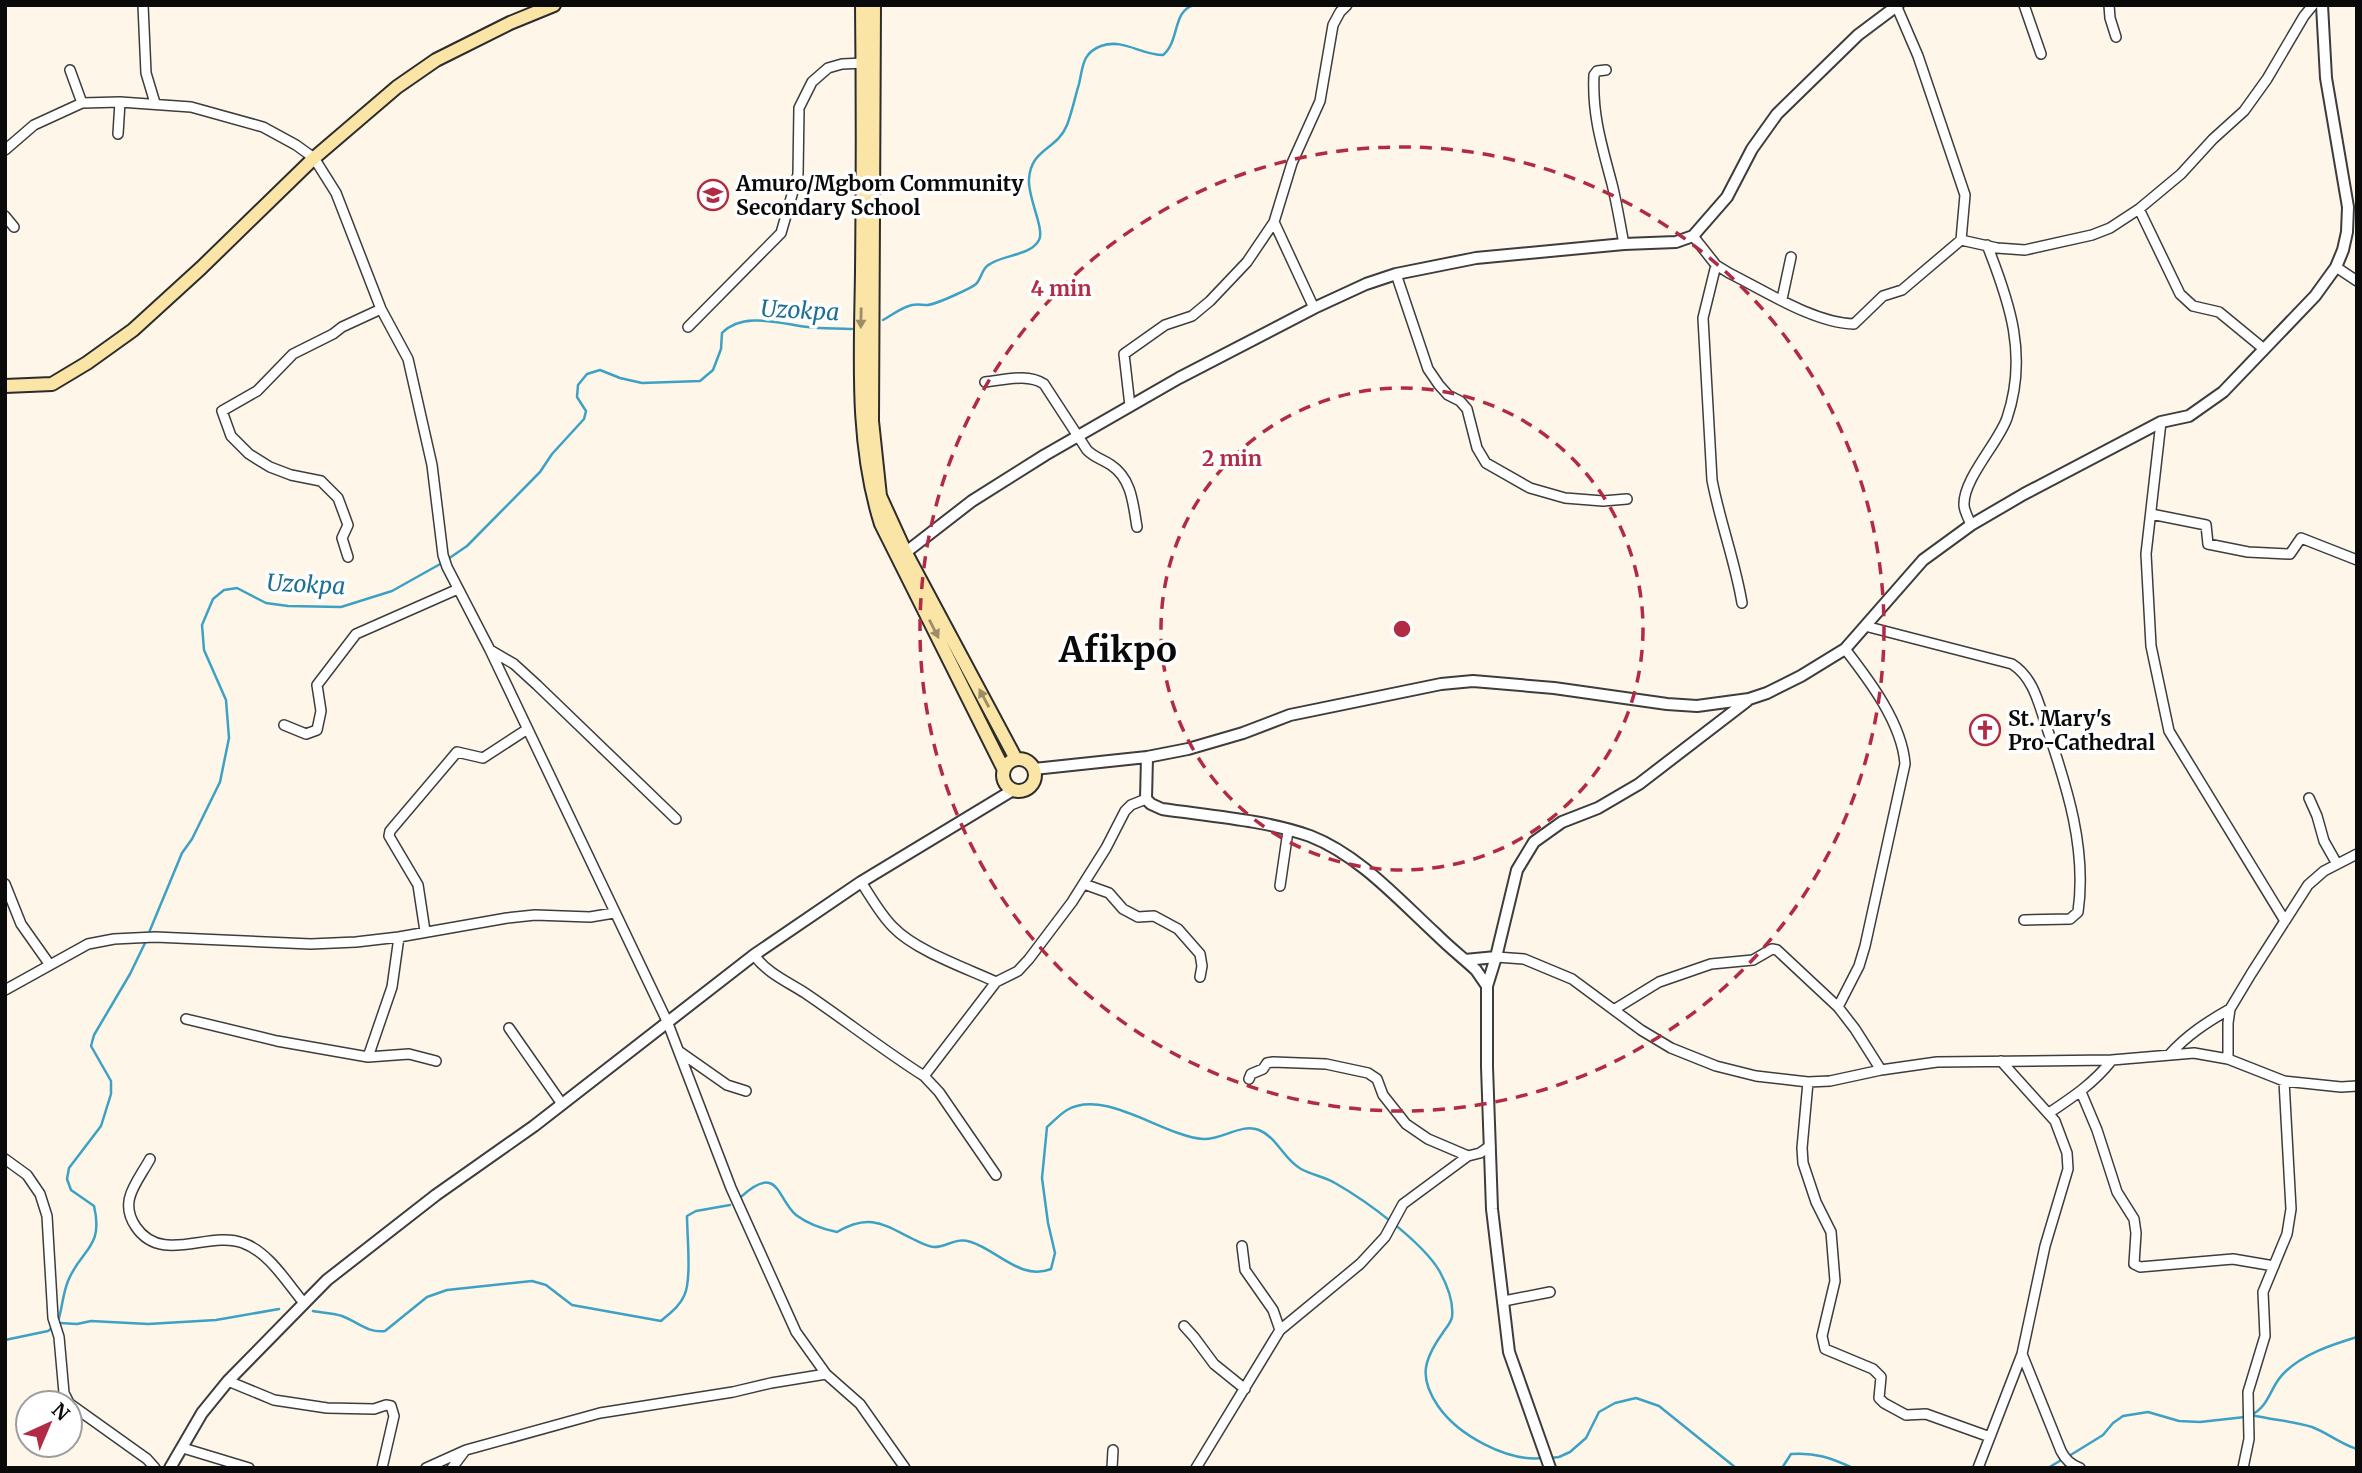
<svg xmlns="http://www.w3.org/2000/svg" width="2362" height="1473" font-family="Merriweather,serif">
<rect width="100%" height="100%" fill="#fef6e8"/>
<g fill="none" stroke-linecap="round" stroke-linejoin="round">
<path stroke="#3ca1c4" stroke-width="2.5" d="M883 320C892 315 902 307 912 305 917 304 922 305 928 305 936 304 970 289 976 284 981 279 982 270 987 266 1001 254 1030 257 1039 240 1045 229 1027 196 1029 179 1031 148 1057 150 1067 125 1072 112 1075 97 1079 84 1083 67 1082 53 1101 46 1123 38 1141 55 1163 55 1180 41 1172 11 1194 5
M448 559 467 546 540 472 552 454 584 419 586 411 577 397 578 385 587 374 600 370 620 378 642 383 700 381 713 370 721 349 722 333C743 311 782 324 808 327 822 329 838 328 852 329
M148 935 182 853 192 839 220 782 229 738 226 700 204 650 202 625 213 599 224 590 237 588 266 603 288 606 341 607 392 591 442 563
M742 1196C779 1163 777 1199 796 1215 808 1224 822 1229 837 1232 869 1213 883 1224 913 1239 919 1242 928 1247 934 1247 948 1247 954 1237 971 1242 997 1250 1021 1281 1051 1269L1055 1253 1048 1223 1042 1178 1047 1127C1053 1122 1060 1114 1067 1110 1105 1088 1163 1136 1203 1139 1222 1140 1241 1123 1259 1130 1277 1137 1284 1160 1301 1169 1312 1175 1325 1177 1335 1183 1365 1200 1423 1242 1440 1272 1447 1285 1454 1301 1452 1317 1451 1323 1445 1329 1442 1334 1423 1361 1419 1378 1438 1406 1458 1435 1507 1462 1543 1458
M313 1311C323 1313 333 1313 342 1316 358 1322 367 1333 385 1331L427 1297 447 1290 532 1281 546 1285 572 1305 661 1321C670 1313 679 1307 684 1296 692 1281 687 1235 687 1216L696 1211 730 1205
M60 1323 77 1324 91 1321 148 1324 216 1320 279 1309
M57 1324C62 1312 62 1296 68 1281 81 1249 104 1248 94 1206L71 1190 67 1179 69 1168 101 1126 111 1094V1081L91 1046 94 1035 130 974 146 941
M5 1340 48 1331 52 1328
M2251 1415C2270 1406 2270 1386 2284 1373 2303 1354 2331 1345 2357 1337
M2252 1415C2272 1420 2293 1421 2312 1427 2328 1433 2340 1444 2357 1449
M2069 1456 2103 1435 2113 1423 2123 1416 2148 1412 2179 1421 2200 1422 2245 1417
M1550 1458 1559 1457 1570 1452 1586 1438 1599 1412 1615 1403 1636 1398 1659 1406 1736 1468
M1782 1468 1791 1454C1815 1452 1831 1458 1853 1468
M1883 1468H1893
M2048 1468 2063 1459"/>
<g stroke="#3d3d3d" stroke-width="12">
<path id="minor" d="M143 5 146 73 155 103
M2024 5 2041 54
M2109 5 2110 18 2116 37
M70 70 82 103
M1606 70 1597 71 1594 75C1592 115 1602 146 1612 184 1617 204 1620 224 1624 244
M118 134 120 102
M5 150 34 125 82 103 120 102 191 107 263 127 296 145 314 158 336 193 381 309 408 359 432 465 443 555 447 567 490 650 667 1021 731 1188 796 1332 826 1374 860 1404 905 1468
M2139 209 2180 294 2193 306 2219 312 2264 349
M5 216 14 227
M1274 222 1314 308
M1693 236 1716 265 1729 273C1765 291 1814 323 1854 324L1883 296 1902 290 1961 240 1965 195 1918 56 1896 5
M1961 240 1997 248 2025 250 2092 235 2110 228 2139 209 2181 174 2213 139 2244 111 2267 79 2304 16 2313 5
M1716 265 1703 318 1712 480C1720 522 1735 561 1742 603
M2336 267 2357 281
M1396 274 1428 369 1439 385 1448 395 1460 401 1467 409 1477 448 1486 463 1530 488 1565 498 1603 501 1627 499
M1782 299 1791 257
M688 327 781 233 798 174 799 108 812 82 828 68 842 64 864 63
M985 382C1004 380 1028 373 1044 384L1087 450C1095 458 1102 459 1111 465 1132 479 1133 504 1137 527
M1130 406 1124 354 1165 325 1192 316 1210 301 1247 262 1274 222 1292 163 1320 101 1333 25 1340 12 1347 5
M2161 422 2146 554 2151 646 2169 731 2285 921
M2151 514 2206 525 2208 544 2248 552 2290 554 2301 538 2357 560
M1971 525C1969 519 1964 511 1964 505 1963 479 1999 442 2007 418 2028 356 2010 303 1987 245
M348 557 342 538 348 525 338 498 321 481 291 475 270 467 249 454 231 436 222 411 257 391 293 354 333 334 342 327 381 309
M1865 626 2012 664C2034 678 2039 705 2047 728 2067 787 2087 849 2078 912L2070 919 2024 920
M490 650 514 664 537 685 676 819
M284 725 306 734 317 730 321 711 317 685 356 634 458 589
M2309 798 2317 816 2324 841 2337 864
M861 882C871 897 880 914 893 927 916 951 966 968 996 982
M5 884 21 924 50 965
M1084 884 1109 893 1123 909 1138 917 1154 916 1178 929 1200 954 1202 966 1200 977
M1280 886 1288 831
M425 931 418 885 389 836 390 831 457 752 483 758 526 730
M754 955C767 973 786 981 805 993 845 1020 883 1050 924 1076L939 1092 996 1175
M1496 957 1524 959 1572 979 1641 1030 1671 1048 1716 1066 1756 1076 1808 1082 1830 1081 1881 1070 1937 1062 2112 1060 2194 1053 2228 1059 2284 1081 2341 1087 2357 1086
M5 990 88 944 114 939 155 937 311 944 356 942 399 937 507 918 535 915 590 917 614 913
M1838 1007 1859 966 1865 946 1905 764C1902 723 1869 680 1845 649
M1615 1009 1659 982 1711 964 1753 960 1772 949 1777 950 1838 1007 1855 1029 1881 1070
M186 1019 277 1041 368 1057 409 1054 436 1061
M509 1028 562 1104
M680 1052 727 1085 746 1091
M2169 1055C2187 1035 2207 1022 2230 1009
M368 1057 392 987 399 937
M2228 1059V1023L2230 1009 2251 974 2308 885 2324 871 2357 854
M924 1076 996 982 1018 971 1029 959 1072 902 1106 848 1125 811 1131 805 1146 799
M1249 1079 1251 1074 1263 1069 1267 1063 1273 1062 1326 1064 1368 1073 1377 1079 1383 1095 1406 1124 1428 1139 1468 1156 1480 1153 1490 1146
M1808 1082 1802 1148 1803 1163 1816 1202 1831 1232 1835 1281 1822 1336 1825 1349 1873 1369 1881 1377 1879 1398 1884 1403 1906 1415 1926 1414 1990 1437
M2081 1092 2097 1130 2117 1192 2134 1219 2136 1233 2134 1264 2140 1267 2233 1259 2274 1266
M2049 1113C2073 1097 2094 1083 2112 1060
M5 1159 27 1175 40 1194 47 1216 53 1318 59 1337 64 1393 69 1403
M150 1159C137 1183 118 1201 136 1227 162 1265 209 1230 243 1243 269 1252 287 1283 304 1303
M1242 1246 1245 1270 1273 1310 1280 1330
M1504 1301 1550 1292
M1184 1326 1194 1337 1214 1364 1245 1389
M2022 1354 2061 1451C2065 1459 2071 1465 2080 1468
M228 1381 274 1400 327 1408 374 1409 386 1405 391 1406 394 1416 382 1468
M70 1404 147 1459 155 1468
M183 1448 249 1468
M426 1468 466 1450 600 1413 733 1392 771 1383 826 1374
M452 1468 464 1452
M1112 1468 1113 1450
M1196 1468 1280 1330 1360 1264 1385 1237 1403 1204 1468 1156
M1978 1468 2022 1354 2045 1246 2068 1169 2067 1153 2055 1121 2001 1061
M2243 1468 2249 1439 2248 1392 2265 1336 2263 1292 2287 1234 2291 1209 2284 1081"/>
</g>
<g stroke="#3d3d3d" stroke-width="14">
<path id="tertiary" d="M901 556 972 501 1045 455 1179 378 1314 308 1366 284 1396 274 1476 258 1624 244 1676 242 1693 236 1727 197 1752 149 1777 114 1858 35 1898 5
M1147 757 1146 799 1151 804 1162 809C1210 816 1265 820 1310 836 1359 855 1398 899 1436 934 1449 947 1463 958 1476 970L1487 986
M1034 769 1147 757 1188 749 1243 733 1290 715 1441 684 1473 681 1554 688 1667 704 1697 706 1749 699 1767 693 1801 676 1845 649 1923 560 1971 525 2024 494 2161 422 2189 416 2223 392 2315 296 2336 267 2343 250 2347 232 2348 207 2326 78 2322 5
M1465 960 1496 957
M170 1468 202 1413 228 1381 327 1280 436 1195 534 1126 754 955 861 882 1013 790
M1550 1468 1509 1352 1492 1209 1487 1067V986L1496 957 1517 870 1534 842 1562 822 1598 808 1639 784 1747 701"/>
</g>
<g stroke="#2c2c2c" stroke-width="16">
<path id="secondary" d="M862 5C863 94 863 182 862 271 861 355 855 442 881 524L1004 770
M874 5 872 421 880 496 906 553 1016 759
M5 386 52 384 87 363 133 330 201 268 314 158 397 87 436 60 510 23 554 5
M1003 775a16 16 0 1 1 32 0a16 16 0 1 1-32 0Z"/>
</g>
<use href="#minor" stroke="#fff" stroke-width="9"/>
<use href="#tertiary" stroke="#fff" stroke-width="10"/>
<use href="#secondary" stroke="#fae5a7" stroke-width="12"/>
</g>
<defs><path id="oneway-solid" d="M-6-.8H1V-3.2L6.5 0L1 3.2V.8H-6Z" transform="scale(1.75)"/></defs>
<g fill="#9a8d68">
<use href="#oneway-solid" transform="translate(861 318) rotate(91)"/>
<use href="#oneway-solid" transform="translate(934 629) rotate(63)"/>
<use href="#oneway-solid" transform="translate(984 698) rotate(-118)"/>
</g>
<g fill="none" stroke="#b12b45" stroke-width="3.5" stroke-dasharray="12 9">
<circle cx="1402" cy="629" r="241"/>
<circle cx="1402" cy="629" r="482"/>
</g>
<defs>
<g id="school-ring" transform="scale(1.575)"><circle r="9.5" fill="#fff" stroke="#b12b45" stroke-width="1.5"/><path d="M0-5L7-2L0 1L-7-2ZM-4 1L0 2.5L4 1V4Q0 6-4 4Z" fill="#b12b45"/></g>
<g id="church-ring" transform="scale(1.575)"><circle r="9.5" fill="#fff" stroke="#b12b45" stroke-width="1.5"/><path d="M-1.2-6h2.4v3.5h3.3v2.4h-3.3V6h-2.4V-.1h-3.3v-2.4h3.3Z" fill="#b12b45"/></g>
</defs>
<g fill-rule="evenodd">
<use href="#school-ring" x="713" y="195"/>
<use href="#church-ring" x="1985" y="730"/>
</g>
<g text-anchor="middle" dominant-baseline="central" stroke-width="7" stroke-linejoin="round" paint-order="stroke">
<g font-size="21" font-weight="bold" fill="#0a0a0a" stroke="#fff" text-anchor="start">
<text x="736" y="183">Amuro/Mgbom Community<tspan x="736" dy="24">Secondary School</tspan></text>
<text x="2008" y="718">St. Mary's<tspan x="2008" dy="24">Pro-Cathedral</tspan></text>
</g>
<g font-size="23" font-style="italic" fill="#1c7093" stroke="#fff">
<text transform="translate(800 310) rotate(3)">Uzokpa</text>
<text transform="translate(306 584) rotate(3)">Uzokpa</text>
</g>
<g font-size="35" font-weight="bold" fill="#0a0a0a" stroke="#fff">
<text x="1118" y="650">Afikpo</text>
</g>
</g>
<circle cx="1402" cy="629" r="10" fill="#b12b45" stroke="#fff" stroke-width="3.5"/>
<g font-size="21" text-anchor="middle" font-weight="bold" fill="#b12b45" stroke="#fff" stroke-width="7" stroke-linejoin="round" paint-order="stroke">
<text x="1061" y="296">4 min</text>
<text x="1232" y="466">2 min</text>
</g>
<rect width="2362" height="1473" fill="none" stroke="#0a0a0a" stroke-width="14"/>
<g transform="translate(49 1424) rotate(44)"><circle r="33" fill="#ffffff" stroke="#9d9d9d" stroke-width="2"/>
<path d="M0-5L12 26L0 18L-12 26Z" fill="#b12b45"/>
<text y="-10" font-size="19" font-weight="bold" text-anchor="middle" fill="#0a0a0a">N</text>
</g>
</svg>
